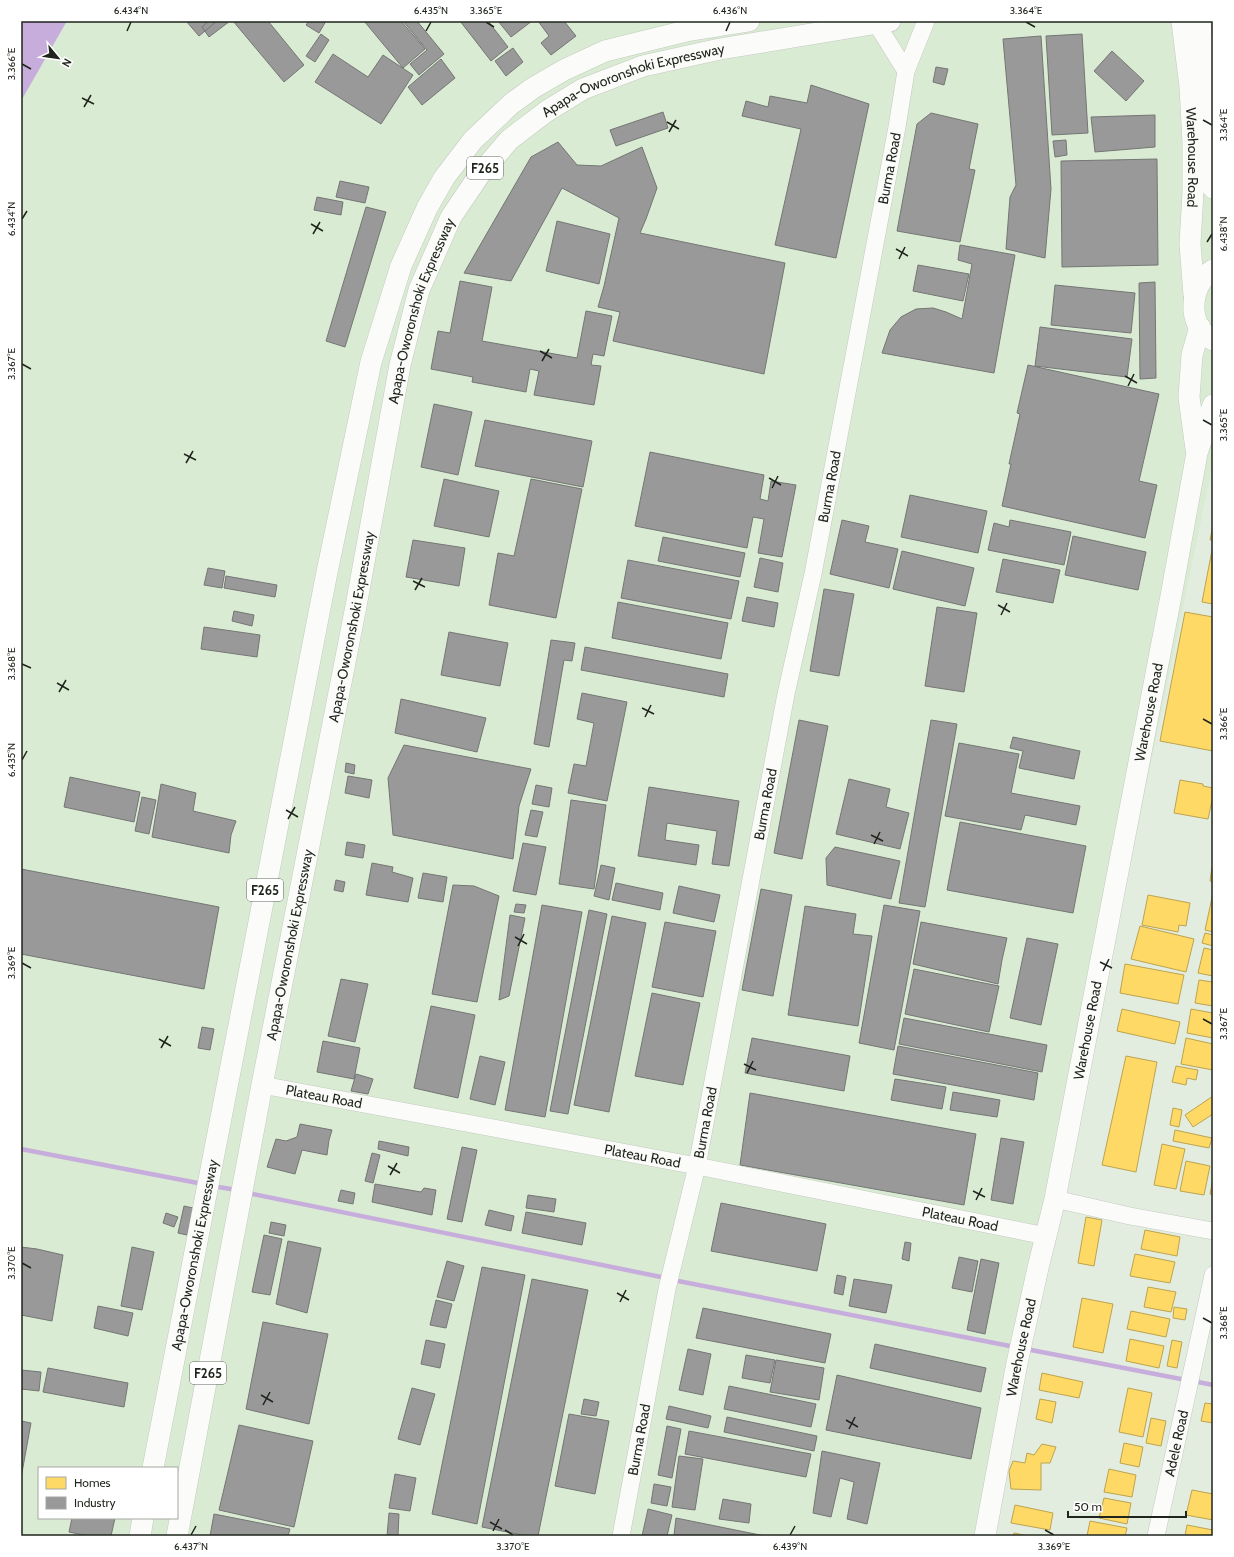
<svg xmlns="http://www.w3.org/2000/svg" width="1234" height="1557" font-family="Cabin,sans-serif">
<rect width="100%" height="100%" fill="#e3eddf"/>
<path fill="#daebd3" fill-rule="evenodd" d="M67 21H1213V463L1037 1317 994 1536H21V101ZM39 1468H177V1518H39Z"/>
<path fill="#c7addc" d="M21 21H67L21 101Z"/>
<path fill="#ffd966" stroke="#bca350" d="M1213 526V540H1210Z
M1213 545V604L1202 602Z
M1185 612 1213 617V751L1160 741Z
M1180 780 1203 784V786L1213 788V796L1208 819 1174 813Z
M1212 867H1213V882L1210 881Z
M1213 893V932L1205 930Z
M1148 895 1190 903 1186 926 1179 925 1178 932 1142 925Z
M1140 926 1194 939 1186 972 1131 959Z
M1205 933 1213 935V946L1202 943Z
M1204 948 1213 950V976L1198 973Z
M1125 964 1184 975 1178 1004 1120 993Z
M1199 980 1213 982V1006L1195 1003Z
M1122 1009 1180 1022 1175 1044 1117 1031Z
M1191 1009 1213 1013V1038L1187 1033Z
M1186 1038 1213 1044V1070L1181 1064Z
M1126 1056 1157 1062 1136 1172 1102 1165Z
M1176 1066 1198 1070 1196 1080 1187 1078 1186 1085 1172 1082Z
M1213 1096V1114L1193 1127 1185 1115Z
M1173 1108 1182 1110 1179 1127 1170 1125Z
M1175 1130 1212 1138 1209 1148 1173 1141Z
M1162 1144 1185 1149 1176 1189 1154 1185Z
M1186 1161 1210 1166 1204 1195 1180 1191Z
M1213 1179V1195L1210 1194Z
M1086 1217 1102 1220 1094 1266 1078 1263Z
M1145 1230 1180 1237 1177 1256 1141 1249Z
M1135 1254 1175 1262 1170 1283 1130 1276Z
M1148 1287 1176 1292 1171 1312 1144 1307Z
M1082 1298 1113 1304 1103 1353 1073 1347Z
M1174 1307 1187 1309 1185 1320 1173 1318Z
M1131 1311 1170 1319 1166 1337 1127 1329Z
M1130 1339 1164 1346 1159 1368 1126 1361Z
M1172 1340 1182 1342 1177 1368 1167 1366Z
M1042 1373 1083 1382 1079 1398 1039 1390Z
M1128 1388 1152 1393 1143 1437 1119 1432Z
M1040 1399 1056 1402 1052 1423 1036 1419Z
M1205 1403 1213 1404V1423L1201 1421Z
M1151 1418 1166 1421 1161 1446 1146 1443Z
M1124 1443 1143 1447 1139 1467 1120 1463Z
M1042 1444 1056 1447 1050 1463H1041V1490L1011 1489 1009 1471 1013 1461 1025 1463 1027 1453 1034 1455Z
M1109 1469 1136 1475 1132 1497 1104 1492Z
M1192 1490 1213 1494V1520L1186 1515Z
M1104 1498 1131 1503 1127 1524 1099 1518Z
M1015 1505 1053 1513 1050 1530 1011 1523Z
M1090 1521 1127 1528 1125 1536H1087Z
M1187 1525 1213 1530V1536H1185Z
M1014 1533 1029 1536H1013Z"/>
<path fill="#999" stroke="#747674" d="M186 21H217L199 36Z
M209 21H230L209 37 202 27Z
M233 21H268L304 65 284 82Z
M309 21H326L319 33 306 25Z
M364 21H401L425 49 403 68Z
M403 21H417L444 54 419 75 410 64 427 50Z
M460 21H488L508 47 491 61Z
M498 21H532L511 37Z
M538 21H564L576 36 551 55 541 43 549 36Z
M321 34 329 40 315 62 306 56Z
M1082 34 1088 133 1052 135 1046 36Z
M1041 36 1051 189 1045 258 1006 249 1010 197 1016 185 1003 39Z
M513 48 523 62 506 76 495 61Z
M1112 51 1144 81 1126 101 1094 71Z
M333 54 368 77 383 55 413 75 381 124 315 82Z
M441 59 455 78 422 105 408 87Z
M936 67 948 69 944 85 933 82Z
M811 85 869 104 836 258 775 245 801 129 742 116 746 101 768 107 770 96 807 103Z
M663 112 668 128 616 146 610 130Z
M931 113 978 124 969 169 975 170 960 242 897 231 917 124Z
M1155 115V147L1095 152 1091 117Z
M1066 140 1067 155 1055 157 1053 141Z
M558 142 577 165 601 166 642 147 657 188 646 219 640 233 785 263 764 374 613 341 620 312 598 307 604 286 619 218 562 188 511 281 464 273 531 157Z
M1157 159 1158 265 1062 267 1061 161Z
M340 181 369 187 365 203 336 197Z
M317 197 343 202 341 215 314 210Z
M366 207 386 212 345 347 326 341Z
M557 221 610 234 599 284 546 271Z
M960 245 1015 255 994 373 882 353 890 330 901 317 916 309 933 308 946 312 962 319 972 264 958 260Z
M918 265 969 274 963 301 913 291Z
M460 281 492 287 482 341 577 358 586 311 612 316 604 356 593 354 591 365 601 366 594 405 534 395 539 371 530 369 526 392 472 382 473 377 431 369 438 331 450 333Z
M1155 282 1156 378 1140 379 1139 283Z
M1055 285 1135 293 1131 333 1051 325Z
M1040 327 1132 339 1127 377 1035 366Z
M1028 365 1159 394 1139 481 1157 485 1145 538 1002 506 1011 464H1009L1020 414 1017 413Z
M434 404 472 412 458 475 421 467Z
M485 420 592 441 583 487 475 466Z
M650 452 764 475 760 499 768 501 771 481 796 485 782 557 758 553 764 519 753 517 747 548 635 526Z
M444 479 499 491 489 537 434 526Z
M531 479 582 489 556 618 489 605 498 553 514 556Z
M910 495 987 511 978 553 901 537Z
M842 520 869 526 865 542 898 549 889 588 830 574Z
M1010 520 1071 532 1064 565 988 550 994 523 1009 527Z
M1073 536 1146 552 1138 590 1065 575Z
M663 537 745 553 740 577 658 561Z
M413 540 465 548 459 586 406 577Z
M902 551 974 568 965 606 893 589Z
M760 558 783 563 778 592 754 587Z
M1003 559 1060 570 1053 603 996 592Z
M628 560 739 581 731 619 621 598Z
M208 568 225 571 222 588 204 585Z
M226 576 277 585 275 597 224 588Z
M824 589 854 594 839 676 810 671Z
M747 597 778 603 774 627 742 621Z
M618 602 728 623 721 659 612 638Z
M937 607 977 613 964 692 925 686Z
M234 611 254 615 252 626 232 621Z
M204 627 260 635 257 657 201 649Z
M449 632 508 643 500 686 441 675Z
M551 640 575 643 572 661 564 660 549 747 534 744Z
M585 647 728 674 724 697 581 670Z
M582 693 627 702 607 801 568 793 574 764 586 766 594 723 577 719Z
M401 699 486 718 477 752 395 733Z
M799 720 828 726 802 859 774 853Z
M931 720 957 724 925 907 899 903Z
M1013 737 1080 751 1074 779 1019 768 1023 751 1010 748Z
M959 743 1019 754 1011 793 1080 806 1076 825 1025 815 1021 830 945 816Z
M404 745 531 769 519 806 513 859 393 835 388 778Z
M346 763 355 765 354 774 345 772Z
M348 776 372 780 369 798 345 793Z
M70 777 140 792 134 822 64 807Z
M849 779 890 789 886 807 909 813 900 849 836 834Z
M161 784 196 793 193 811 236 821 231 835 229 853 152 837Z
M536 785 552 788 549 807 532 804Z
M649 787 739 801 729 866 712 864 717 831 667 823 665 840 699 845 696 865 638 856Z
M142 797 156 800 149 834 135 831Z
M571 800 606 805 594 889 559 884Z
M531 810 543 812 537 837 525 835Z
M960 822 1086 846 1073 913 947 890Z
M347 842 365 845 363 858 345 855Z
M523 843 546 847 536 895 513 891Z
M835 847 900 861 891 899 827 885 826 858Z
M372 863 393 867 392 872 413 878 408 902 366 895Z
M601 865 615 868 609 900 594 896Z
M21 869 219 907 204 989 21 954Z
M423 873 447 877 443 902 418 898Z
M336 880 345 882 343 892 334 890Z
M616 883 663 893 660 910 612 900Z
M453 885 474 886 499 896 477 1002 432 994Z
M679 886 720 895 714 922 673 913Z
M761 889 792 895 773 996 742 990Z
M516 904 526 905 524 913 514 912Z
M542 905 582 912 545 1117 505 1110Z
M884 905 920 911 894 1050 859 1043Z
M805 906 856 914 853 934 872 936 858 1026 788 1015Z
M589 910 607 914 568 1114 550 1111Z
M510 915 525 918 509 996 499 1000Z
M612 916 646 923 609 1112 574 1105Z
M665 922 716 931 703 997 652 987Z
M921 922 1007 938 1002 960 998 984 913 964Z
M1027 938 1058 944 1041 1025 1010 1018Z
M914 969 999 986 989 1032 905 1014Z
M341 979 368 984 355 1042 328 1036Z
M652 993 700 1003 683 1085 635 1076Z
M431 1006 475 1015 458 1098 414 1088Z
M904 1018 1047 1045 1042 1072 899 1044Z
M202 1027 214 1029 210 1050 198 1048Z
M752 1038 850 1056 844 1091 745 1073Z
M323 1041 360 1048 354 1079 317 1072Z
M898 1046 1038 1073 1034 1100 893 1074Z
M480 1056 505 1062 495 1105 470 1099Z
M356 1074 373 1079 368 1094 351 1091Z
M895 1079 946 1087 942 1109 891 1100Z
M953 1092 1000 1100 997 1117 950 1110Z
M750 1093 976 1134 964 1205 740 1165Z
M300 1124 332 1130 329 1140 327 1155 302 1150 295 1174 267 1167 276 1139 286 1141 297 1137Z
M1001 1138 1024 1142 1013 1204 991 1200Z
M379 1141 409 1147 408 1156 378 1149Z
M462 1147 477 1150 462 1222 447 1219Z
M372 1153 380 1155 373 1183 365 1181Z
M375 1184 421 1192 424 1188 436 1190 432 1215 372 1202Z
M341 1190 355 1193 353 1204 338 1201Z
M528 1195 556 1199 554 1212 526 1208Z
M721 1203 826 1224 817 1271 711 1251Z
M184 1206 193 1208 187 1235 178 1233Z
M489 1210 514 1216 511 1231 485 1225Z
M526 1212 586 1223 582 1245 522 1233Z
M166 1213 178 1217 174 1227 163 1223Z
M271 1222 286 1225 284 1236 269 1233Z
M264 1235 282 1239 270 1295 252 1292Z
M288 1241 321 1248 307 1313 276 1304Z
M905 1242 911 1243 909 1261 902 1259Z
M21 1247 37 1249 63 1255 52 1321 21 1315Z
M132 1247 154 1252 142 1310 121 1306Z
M959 1257 978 1261 972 1292 952 1288Z
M981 1259 999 1263 985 1334 967 1330Z
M447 1261 464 1266 454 1301 437 1297Z
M482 1267 525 1275 477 1524 432 1514Z
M837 1275 846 1277 843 1295 834 1293Z
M532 1279 588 1290 538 1536H527L482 1527Z
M854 1279 892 1285 886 1313 849 1306Z
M436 1300 452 1304 446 1328 430 1325Z
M98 1306 133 1313 128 1336 94 1328Z
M703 1308 831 1334 825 1363 696 1338Z
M263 1322 328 1334 309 1424 246 1409Z
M426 1340 445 1344 440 1368 421 1364Z
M875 1344 986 1368 981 1392 870 1368Z
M688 1349 711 1354 703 1395 679 1390Z
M746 1355 775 1360 770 1383 742 1378Z
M776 1360 824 1368 819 1400 770 1392Z
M48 1368 128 1383 124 1407 43 1392Z
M21 1370 41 1372 39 1391 21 1389Z
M837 1375 981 1408 971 1459 826 1430Z
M729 1386 816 1404 811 1427 724 1409Z
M412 1388 435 1394 420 1445 398 1439Z
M584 1399 599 1402 596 1416 581 1414Z
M669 1406 711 1416 708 1428 666 1419Z
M569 1414 609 1421 595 1494 555 1486Z
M727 1417 817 1436 814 1451 724 1432Z
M21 1421 31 1423 21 1478Z
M239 1425 313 1441 294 1527 219 1510Z
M667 1426 681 1429 672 1478 658 1475Z
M689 1431 811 1454 806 1477 685 1454Z
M822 1451 880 1463 867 1524 847 1519 854 1482 840 1478 831 1517 813 1513Z
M679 1456 703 1459 695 1510 672 1507Z
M395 1474 416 1478 410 1511 389 1508Z
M654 1484 671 1487 667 1506 651 1503Z
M723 1499 751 1504 749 1523 719 1519Z
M648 1509 672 1515 667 1536H642Z
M389 1513 399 1514 398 1536H387Z
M214 1514 290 1529 288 1536H210Z
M72 1518H115L111 1536H88L69 1532Z
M676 1518 765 1536H676L674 1535Z"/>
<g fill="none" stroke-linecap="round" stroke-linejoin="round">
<path stroke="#c7addc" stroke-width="4.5" d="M21 1149 203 1184
M212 1186 237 1190
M248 1193 666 1278
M673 1280 1015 1347
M1026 1349 1186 1380
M1193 1381 1213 1385"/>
<g stroke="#c3cabf" stroke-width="18">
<g id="minor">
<path d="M876 23 906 71"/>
<path id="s1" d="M262 1085 697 1166 1046 1236"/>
<path d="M1055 1199 1130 1216 1213 1231"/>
<path id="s2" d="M621 1536 667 1289 697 1166 786 694 813 574 897 127 906 71 926 21"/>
<path id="s3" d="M1156 1536 1213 1275"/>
</g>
</g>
<g stroke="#c3cabf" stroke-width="22">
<g id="major">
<path id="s4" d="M1182 21 1190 87 1193 143V192L1190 244 1194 295"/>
<path d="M1200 21 1213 188"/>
<path d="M1213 270C1189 284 1186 327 1213 340"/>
<path d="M1196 449 1189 397 1192 355 1200 327"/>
<path id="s5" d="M153 1468 326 577 371 362 401 266 427 208 444 178 473 140 511 104 533 88 564 70 605 51 686 31 749 21"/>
<path d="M140 1536 143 1518"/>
<path id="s6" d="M177 1536 262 1085 356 606 400 365 419 290 451 217 480 174 509 140 547 111 583 89 643 66 720 49 890 21"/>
<path id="s7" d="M985 1536 1017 1363 1038 1268 1055 1199 1171 596 1197 453 1213 405"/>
</g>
</g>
<use href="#minor" stroke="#fbfcfa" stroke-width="17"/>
<use href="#major" stroke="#fbfcfa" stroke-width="21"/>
</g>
<path fill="none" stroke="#1f251c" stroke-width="1.5" d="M486 22 494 27M1026 22 1035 27M127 31 131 22M426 31 431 22M726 31 730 22M22 64 31 69M82 98 94 104M84 107 91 95M1203 120 1212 125M667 122 679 129M669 132 676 120M22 219 27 211M311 224 323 231M313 234 320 222M1207 242 1212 234M896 249 908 256M899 259 905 247M540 351 552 358M542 361 549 349M22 364 31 369M1125 376 1137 383M1128 386 1134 374M1203 420 1212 425M184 454 196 460M186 463 193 451M769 478 781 485M772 488 778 476M413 581 425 587M415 590 422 578M998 605 1010 612M1001 615 1007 603M22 664 31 668M57 683 69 690M59 692 66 680M642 708 654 714M645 717 651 705M1203 719 1212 724M22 760 27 751M286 810 298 817M288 819 295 807M871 835 883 841M874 844 880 832M515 937 527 944M518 946 524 934M1100 962 1112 968M22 963 31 968M1103 971 1109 959M1203 1019 1212 1024M159 1039 171 1046M161 1048 168 1036M744 1064 756 1070M747 1073 753 1061M388 1166 400 1173M390 1175 397 1163M973 1191 985 1197M976 1200 982 1188M22 1263 31 1268M617 1293 629 1300M620 1302 626 1290M1203 1318 1212 1323M261 1395 273 1402M263 1405 270 1392M846 1420 858 1427M849 1429 855 1417M490 1522 502 1529M505 1530 513 1535M1045 1530 1054 1535M493 1531 499 1519M191 1535 196 1526M790 1535 795 1526"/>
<g text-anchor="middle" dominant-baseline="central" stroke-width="4" stroke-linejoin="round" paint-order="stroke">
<g fill="#fff" stroke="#626660" stroke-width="1">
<rect x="467" y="157" width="36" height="22" rx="3"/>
<rect x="247" y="879" width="36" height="22" rx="3"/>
<rect x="190" y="1362" width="36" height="22" rx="3"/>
</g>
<g font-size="13" font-weight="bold" fill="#1f251c">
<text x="485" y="168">F265</text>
<text x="265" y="890">F265</text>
<text x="208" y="1373">F265</text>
</g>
<g font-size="14" fill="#1f251c" stroke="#fff">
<text stroke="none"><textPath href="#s6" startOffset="1586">Apapa-Oworonshoki Expressway</textPath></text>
<text stroke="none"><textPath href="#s4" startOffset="137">Warehouse Road</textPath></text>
<text stroke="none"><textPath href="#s2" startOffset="1394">Burma Road</textPath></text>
<text stroke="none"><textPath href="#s6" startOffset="1250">Apapa-Oworonshoki Expressway</textPath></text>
<text stroke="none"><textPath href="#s2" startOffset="1070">Burma Road</textPath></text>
<text stroke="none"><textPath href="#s6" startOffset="926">Apapa-Oworonshoki Expressway</textPath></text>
<text stroke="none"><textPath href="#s7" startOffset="840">Warehouse Road</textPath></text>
<text stroke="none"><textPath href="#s2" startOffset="746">Burma Road</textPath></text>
<text stroke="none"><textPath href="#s6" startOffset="602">Apapa-Oworonshoki Expressway</textPath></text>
<text stroke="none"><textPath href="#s7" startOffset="516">Warehouse Road</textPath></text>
<text stroke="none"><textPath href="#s1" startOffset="63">Plateau Road</textPath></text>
<text stroke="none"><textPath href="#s2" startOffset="422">Burma Road</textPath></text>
<text stroke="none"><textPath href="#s1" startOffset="387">Plateau Road</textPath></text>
<text stroke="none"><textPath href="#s1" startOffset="711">Plateau Road</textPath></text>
<text stroke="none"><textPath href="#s5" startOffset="217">Apapa-Oworonshoki Expressway</textPath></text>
<text stroke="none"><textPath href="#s7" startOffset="192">Warehouse Road</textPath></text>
<text stroke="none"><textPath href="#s2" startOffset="98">Burma Road</textPath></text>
<text stroke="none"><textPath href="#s3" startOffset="95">Adele Road</textPath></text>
</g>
</g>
<rect width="1234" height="1557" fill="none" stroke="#ffffff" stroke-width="44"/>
<rect x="38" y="1467" width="140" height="52" fill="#ffffff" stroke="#a5a8a4"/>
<rect x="46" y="1477" width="20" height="12" fill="#ffd966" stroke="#a5a8a4"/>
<text x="74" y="1487" font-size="12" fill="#1f251c">Homes</text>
<rect x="46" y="1497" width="20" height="12" fill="#999999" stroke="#a5a8a4"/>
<text x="74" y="1507" font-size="12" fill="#1f251c">Industry</text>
<g transform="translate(58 58) rotate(119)" stroke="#ffffff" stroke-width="3" paint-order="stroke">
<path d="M0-3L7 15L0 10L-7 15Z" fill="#1f251c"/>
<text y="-6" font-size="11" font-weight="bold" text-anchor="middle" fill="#1f251c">N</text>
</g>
<path d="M1068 1511v6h118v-6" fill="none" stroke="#1f251c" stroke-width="2"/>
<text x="1074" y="1511" font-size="12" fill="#1f251c" stroke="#ffffff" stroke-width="3" paint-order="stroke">50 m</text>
<rect x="22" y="22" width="1190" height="1513" fill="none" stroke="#1f251c" stroke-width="1.5"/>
<g font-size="10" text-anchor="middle" fill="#1f251c">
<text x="131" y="14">6.434°N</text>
<text x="431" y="14">6.435°N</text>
<text x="486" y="14">3.365°E</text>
<text x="730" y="14">6.436°N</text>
<text x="1026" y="14">3.364°E</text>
<text transform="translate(11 64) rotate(-90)" y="4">3.366°E</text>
<text transform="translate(1223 125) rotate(-90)" y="4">3.364°E</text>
<text transform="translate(11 219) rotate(-90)" y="4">6.434°N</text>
<text transform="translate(1223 234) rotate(-90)" y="4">6.438°N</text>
<text transform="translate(11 364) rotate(-90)" y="4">3.367°E</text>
<text transform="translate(1223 425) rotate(-90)" y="4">3.365°E</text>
<text transform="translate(11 664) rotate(-90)" y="4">3.368°E</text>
<text transform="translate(1223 724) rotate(-90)" y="4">3.366°E</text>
<text transform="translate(11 760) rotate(-90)" y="4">6.435°N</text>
<text transform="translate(11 963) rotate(-90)" y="4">3.369°E</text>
<text transform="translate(1223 1024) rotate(-90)" y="4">3.367°E</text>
<text transform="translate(11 1263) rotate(-90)" y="4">3.370°E</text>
<text transform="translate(1223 1323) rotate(-90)" y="4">3.368°E</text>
<text x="191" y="1550">6.437°N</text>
<text x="513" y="1550">3.370°E</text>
<text x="790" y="1550">6.439°N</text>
<text x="1054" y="1550">3.369°E</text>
</g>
</svg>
